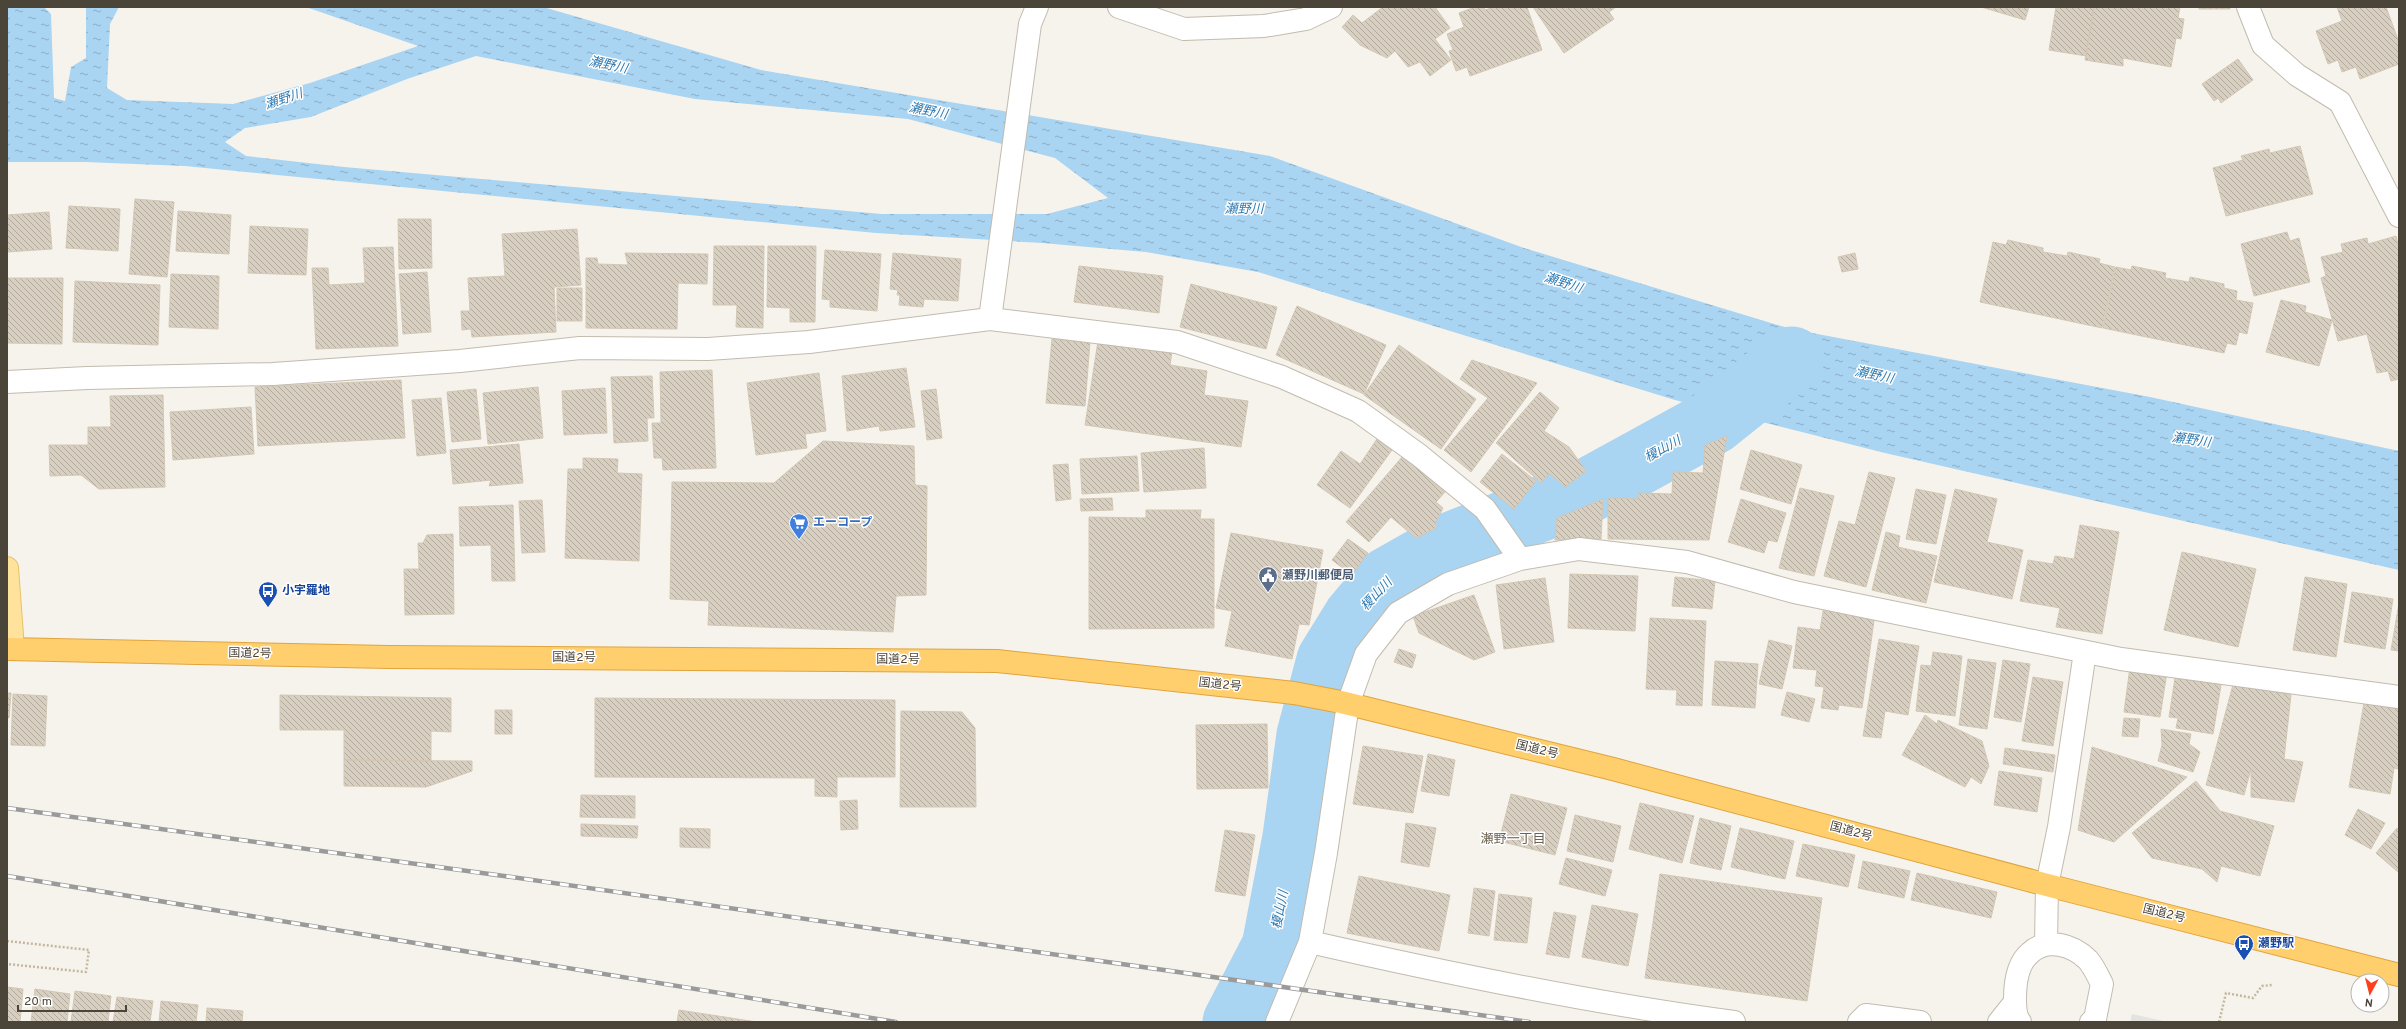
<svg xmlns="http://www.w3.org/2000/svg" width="2406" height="1029" font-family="Overpass,'Noto Sans JP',sans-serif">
<defs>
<pattern id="water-ripples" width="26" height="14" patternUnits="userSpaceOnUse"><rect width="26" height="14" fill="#a9d4f2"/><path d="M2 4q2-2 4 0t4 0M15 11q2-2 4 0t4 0" fill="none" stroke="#8caec5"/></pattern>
<pattern id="building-back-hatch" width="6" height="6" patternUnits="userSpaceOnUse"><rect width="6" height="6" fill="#d8cfc1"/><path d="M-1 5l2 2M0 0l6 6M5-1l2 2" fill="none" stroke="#b1aa9e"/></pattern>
</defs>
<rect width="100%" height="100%" fill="#f6f3ec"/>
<path fill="#e5e3e0" d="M2132 1014 2168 1022H2130Z"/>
<path fill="url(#water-ripples)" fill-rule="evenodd" d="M7 7H44L51 14 54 98 65 101 71 67 86 58V7H119L110 24 107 88 127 100 233 104 310 83 418 46 306 7H543L761 70 1270 156 1524 248 1791 329 2150 397 2399 451V570L1885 453 1675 400 1258 272 1146 252 1042 243 876 233 185 166 85 162H7ZM476 56 695 99 908 119 1055 158 1108 198 1047 214H882L344 167 246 156 225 142 245 128 311 117 407 79Z"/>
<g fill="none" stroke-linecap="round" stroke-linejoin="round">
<path stroke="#a9d4f2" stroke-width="65" d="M1235 1022 1274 947 1295 837 1309 735 1329 660 1355 618 1387 580 1447 546 1589 490 1713 422 1792 359"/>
</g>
<path fill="url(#building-back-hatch)" stroke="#d3c7b4" d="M1383 7H1435L1450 28 1435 39 1451 60 1430 76 1420 62 1408 67 1395 51 1387 58 1360 45 1342 27 1353 15 1362 23Z
M1475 7H1484L1485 10 1494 7H1527L1542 50 1470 76 1467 67 1456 71 1449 51 1453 50 1447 34 1464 27 1459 13Z
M1533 7H1616L1609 12 1614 19 1564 53Z
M1981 7H2029L2025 20Z
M2056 7H2094L2086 56 2049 50Z
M2094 7H2180L2178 18 2184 19 2181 39 2176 38 2171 67 2123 58V66L2085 60Z
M2199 7H2230V9H2199Z
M2337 7H2386L2399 42V64L2360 79 2356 67 2342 72 2338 60 2328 64 2316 31 2342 21Z
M2238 59 2253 80 2221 103 2218 98 2214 101 2202 84Z
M2300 146 2313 194 2226 216 2213 168 2243 160 2241 156 2269 149 2270 153Z
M135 199 174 202 167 277 129 274Z
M69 206 120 209 118 251 66 248Z
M178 211 231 215 229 254 176 251Z
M49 212 52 249 7 252V215Z
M398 219H431L432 268 399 269Z
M250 226 308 229 306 275 248 273Z
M577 229 581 285 554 287 556 332 472 337 471 329 462 330 461 311H470L468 278 505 276 502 234Z
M2287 232 2290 241 2299 238 2310 282 2254 296 2241 244Z
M2396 236 2399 248V379L2391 381 2388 371 2377 373 2367 334 2338 341 2321 278 2326 276 2321 257 2343 252 2341 244 2367 238 2368 244Z
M2008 240 2043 248V252L2067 256 2068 252 2100 259 2099 263 2115 267 2102 328 1980 302 1993 242 2006 245Z
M714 246H764L763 328 736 327 737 305H713Z
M768 246H816L815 322H790V308L767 307Z
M393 247 398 346 316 349 312 268H328L329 285 365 283 363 248Z
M825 250 881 254 877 311 830 307V300L822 299Z
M625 253 708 254 707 284 678 283 677 329 586 328V258H597L598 264 628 265Z
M893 253 961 259 958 301 924 299 923 307 899 305 900 295H897L898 290 890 289Z
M1855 253 1858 269 1842 272 1838 257Z
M1079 266 1163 276 1159 313 1074 302Z
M2132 266 2166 273 2165 278 2189 282 2190 277 2224 284V288L2237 291 2236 300 2253 303 2247 334 2239 332 2236 345 2227 343 2224 353 2103 328 2116 267 2131 270Z
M427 272 431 332 403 334 399 274Z
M171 274 219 276 218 329 169 327Z
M7 278H63L62 344 7 343Z
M75 281 160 285 158 345 73 342Z
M1191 284 1277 307 1266 349 1180 327Z
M557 288H582V321H557Z
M2281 300 2306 306 2305 312 2332 320 2319 366 2266 352Z
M1297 306 1386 345 1364 394 1276 355Z
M1052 339 1090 342 1085 406 1046 403Z
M1098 341 1172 352 1170 365 1207 371 1204 395 1248 401 1241 447 1085 425Z
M1399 345 1476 399 1441 449 1364 395Z
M1472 360 1537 383 1471 472 1444 450 1488 398 1460 379Z
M906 368 915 427 880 431 879 426 847 431 842 376Z
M712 370 716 468 663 470 662 458H654L652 423H661L660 372Z
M819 373 826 431 805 434 807 448 756 455 747 383Z
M652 376 654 418H647L648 441 614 443 611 377Z
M401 380 405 438 258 446 255 387Z
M538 387 543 438 488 444 483 393Z
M605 388 607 433 564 435 562 391Z
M476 389 481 439 452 442 447 392Z
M936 389 942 438 927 440 921 391Z
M1540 392 1559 408 1544 431 1569 447 1586 471 1565 487 1549 473 1541 483 1496 443Z
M163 395 165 487 99 489 81 475 50 476 49 445H88V427H111L110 396Z
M441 398 446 453 417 456 412 400Z
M251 407 254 454 173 460 170 412Z
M1727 436 1709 540 1608 539V498L1638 499 1639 493 1672 494 1673 472 1703 473 1705 445Z
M1377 439 1392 450 1350 508 1317 485 1341 451 1360 464Z
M823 441 914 446 915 485 927 486 926 595 896 596 893 632 708 625 709 601 670 599 672 482 774 483Z
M519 444 523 483 489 486 491 480 453 484 450 450Z
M1204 448 1206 488 1144 492 1141 453Z
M1751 450 1802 465 1791 504 1740 489Z
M1502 454 1536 481 1514 509 1480 482Z
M1137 456 1139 491 1082 494 1080 459Z
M1403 456 1445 492 1436 502 1443 508 1435 524 1438 527 1416 538 1391 517 1369 542 1346 522Z
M583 458 618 459 617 473 642 474 639 561 565 558 568 469H583Z
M1068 464 1071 499 1056 501 1053 465Z
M1869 472 1895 478 1866 587 1824 576 1839 521 1855 525Z
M1800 488 1834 496 1814 576 1779 568Z
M1916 489 1946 495 1936 544 1906 539Z
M1955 489 1997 499 1987 542 2023 550 2012 599 1934 582Z
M1112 498 1113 510 1081 511 1080 499Z
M1603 499 1601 539 1555 540 1557 518Z
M1741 499 1786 513 1777 542 1768 540 1764 553 1728 542Z
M542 500 545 552 522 553 519 501Z
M513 505 515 581H492L491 545 460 546 459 507Z
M1146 510H1201L1200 519H1214V628L1089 629V517L1146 518Z
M2080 525 2119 532 2102 634 2056 627 2060 608 2020 601 2028 560 2053 564 2055 556 2074 559Z
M1886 532 1900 536 1898 547 1937 556 1926 603 1872 590Z
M1231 533 1323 550 1309 625 1299 624 1292 659 1225 646 1232 611 1216 608Z
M453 534 454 614 405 615 404 569H419L418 543H423L427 535Z
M1348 539 1368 553 1352 575 1332 560Z
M2182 552 2256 569 2238 647 2164 630Z
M1570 574 1638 576 1635 631 1568 628Z
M1675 577 1715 581 1712 609 1672 606Z
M2305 577 2347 584 2336 657 2293 650Z
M1545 578 1554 642 1504 649 1496 585Z
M2352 592 2393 599 2385 649 2344 642Z
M1474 595 1495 652 1474 660 1419 633 1413 616Z
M2399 603V651L2391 650Z
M1824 606 1875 613 1862 708 1839 705 1838 710 1821 708 1824 687 1815 686 1817 670 1793 668 1798 627 1820 630Z
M1650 618 1706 621 1702 706 1676 705 1677 690 1646 689Z
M1879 639 1919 646 1908 715 1885 711 1881 738 1863 736Z
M1769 640 1792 646 1782 689 1759 684Z
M1399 649 1416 655 1412 668 1394 662Z
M1933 652 1962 656 1955 716 1916 711 1921 665 1931 666Z
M1968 659 1996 663 1987 729 1959 725Z
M2003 660 2030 664 2021 722 1994 717Z
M1715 661 1758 664 1755 708 1712 705Z
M2130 667 2167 672 2160 717 2124 712Z
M2033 677 2063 682 2053 746 2022 741Z
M2175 678 2221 685 2213 734 2176 728 2178 718 2169 717Z
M2234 681 2291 695 2284 759 2303 762 2294 802 2251 797V769L2244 795 2206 785Z
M1787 692 1815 699 1809 722 1781 715Z
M7 693H11L9 718H7Z
M13 694 47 696 45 746 11 745Z
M280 695 451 698V732L431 731V761L344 760V730H280Z
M595 698 895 700V777H837V797L815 796V778L595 777Z
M2364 703 2399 709V769L2394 768 2390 794 2349 787Z
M495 710H512V734H495Z
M901 711 962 712 975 728 976 807H900Z
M1925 715 1937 724 1938 720 1982 741 1989 766 1981 784 1971 777 1965 787 1902 755Z
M2124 718 2140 719 2138 737 2122 736Z
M1267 724 1268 788 1197 789 1196 725Z
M2161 729 2191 734 2189 744 2200 752 2193 772 2158 761 2162 745Z
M1363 746 1423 756 1413 813 1353 804Z
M2092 747 2187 777 2114 842 2078 830Z
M2005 748 2055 755 2053 772 2003 764Z
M1428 754 1455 760 1449 796 1421 791Z
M344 760 472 761V771L426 787 344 786Z
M1999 771 2042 778 2037 812 1994 805Z
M2196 781 2220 811 2274 826 2260 876 2221 866 2217 882 2202 869 2152 858 2132 833Z
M1511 794 1567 808 1555 855 1499 841Z
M581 795 635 796V818L580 817Z
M857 800 858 829 841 830 840 801Z
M1640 803 1694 816 1682 863 1629 849Z
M2358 809 2385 823 2371 849 2345 835Z
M1575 815 1621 826 1613 862 1567 851Z
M1700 818 1731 826 1721 870 1690 863Z
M1406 823 1436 828 1429 867 1401 862Z
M581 824 638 826 637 838 581 836Z
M680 828 710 829V848L680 847Z
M1740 828 1794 841 1785 879 1731 867Z
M2397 828 2399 830V873L2376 853Z
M1225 830 1255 835 1245 896 1215 891Z
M1803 844 1855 855 1848 887 1796 876Z
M1566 858 1612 870 1605 896 1559 884Z
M1863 861 1910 871 1904 898 1858 888Z
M1917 873 1997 892 1991 918 1911 900Z
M1660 874 1822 898 1807 1001 1645 978Z
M1359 876 1450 895 1439 951 1347 933Z
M1474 888 1495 891 1489 936 1468 933Z
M1499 894 1532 898 1527 943 1494 940Z
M1592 905 1638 914 1628 966 1582 957Z
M1554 912 1576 916 1569 958 1546 954Z
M7 987 23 989 20 1022H7Z
M35 989 70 994 67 1022H31Z
M75 991 111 996 108 1022H71Z
M117 997 153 1001 150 1022H113Z
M161 1001 198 1005 196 1022H159Z
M207 1008 243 1011 242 1022H206Z
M679 1010 757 1022H677Z"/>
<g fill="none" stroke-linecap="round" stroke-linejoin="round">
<g stroke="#c2bbae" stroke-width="24">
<path id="minor" d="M1119 7 1184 29 1264 26 1306 19 1331 7
M2248 7 2263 45 2297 75 2340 102 2399 216
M990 319 1030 24 1037 7
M7 382 87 378 273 374 460 361 580 348 708 349 809 342 990 319 1177 342 1282 377 1358 411 1419 455 1485 509 1520 559 1579 549 1687 562 1794 592 2121 659 2399 697
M1310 942C1450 974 1591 1003 1734 1022
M2046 944 2047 885 2059 827 2085 652
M1277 1022 1310 942 1326 853 1348 704 1366 654 1398 613 1448 584 1520 559
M1859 1022 1866 1015 1920 1022
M1999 1022 2015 1002
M2020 1022C2015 1016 2015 1006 2015 999 2015 983 2018 963 2030 953 2047 937 2073 945 2088 960 2094 967 2098 976 2102 984L2095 1019 2091 1022"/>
</g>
<g stroke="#e6c16a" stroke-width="24">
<path id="major" d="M7 568 13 649"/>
</g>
<g stroke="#e0a43c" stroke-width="24">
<path id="highway" d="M7 649 389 657 997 661 1294 693 1341 702 1613 769 2047 885 2399 975"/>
</g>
<path stroke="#c4b79f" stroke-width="2.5" stroke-dasharray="2 2" stroke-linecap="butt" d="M7 941 89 950 86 972 7 964
M2219 1022 2226 993 2253 998 2262 986 2272 985"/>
<use href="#minor" stroke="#fff" stroke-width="22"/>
<use href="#major" stroke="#ffe39c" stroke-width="22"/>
<use href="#highway" stroke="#ffcf6e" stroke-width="22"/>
<g stroke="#9a9a9a" stroke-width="4.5">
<path id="rail" d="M7 808 504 876 1529 1022
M7 876 896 1022"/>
</g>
<use href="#rail" stroke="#fff" stroke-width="3" stroke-dasharray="9" stroke-linecap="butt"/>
</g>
<defs>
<g id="supermarket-pin" transform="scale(1)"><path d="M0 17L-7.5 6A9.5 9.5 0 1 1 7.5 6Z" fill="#3f7fe0" stroke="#fff"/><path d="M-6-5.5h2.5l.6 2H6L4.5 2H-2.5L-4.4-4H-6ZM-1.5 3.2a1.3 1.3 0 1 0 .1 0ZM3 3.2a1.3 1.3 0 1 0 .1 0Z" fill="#fff"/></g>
<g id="civic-pin" transform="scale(1)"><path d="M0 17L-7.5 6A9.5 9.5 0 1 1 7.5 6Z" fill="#5c6f8a" stroke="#fff"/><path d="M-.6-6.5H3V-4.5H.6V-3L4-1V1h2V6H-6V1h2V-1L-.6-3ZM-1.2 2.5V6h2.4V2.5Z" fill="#fff"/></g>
<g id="bus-pin" transform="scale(1)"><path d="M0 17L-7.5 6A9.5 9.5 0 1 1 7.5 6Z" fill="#1a4fb4" stroke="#fff"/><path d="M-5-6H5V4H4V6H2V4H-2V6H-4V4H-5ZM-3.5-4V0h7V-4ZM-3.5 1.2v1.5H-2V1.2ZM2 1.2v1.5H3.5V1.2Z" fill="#fff"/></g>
</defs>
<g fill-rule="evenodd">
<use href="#supermarket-pin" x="799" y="523"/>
<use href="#civic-pin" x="1268" y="576"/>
<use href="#bus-pin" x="268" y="591"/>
<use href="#bus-pin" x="2244" y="944"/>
</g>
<g text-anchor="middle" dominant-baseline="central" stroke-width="3" stroke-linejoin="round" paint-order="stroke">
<g font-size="12" font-weight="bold" fill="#366cbe" stroke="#fff" text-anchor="start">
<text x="813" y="523">エーコープ</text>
</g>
<g font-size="12" font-weight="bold" fill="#4e5e75" stroke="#fff" text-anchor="start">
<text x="1282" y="576">瀬野川郵便局</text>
</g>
<g font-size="12" font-weight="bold" fill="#164399" stroke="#fff" text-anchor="start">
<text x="282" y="591">小宇羅地</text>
<text x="2258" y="944">瀬野駅</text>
</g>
<g font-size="12" fill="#4b4439" stroke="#fff">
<text transform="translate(250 654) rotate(1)">国道2号</text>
<text x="574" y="658">国道2号</text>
<text x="898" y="660">国道2号</text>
<text transform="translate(1220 685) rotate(6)">国道2号</text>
<text transform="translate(1537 750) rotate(14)">国道2号</text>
<text transform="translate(1851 832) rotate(15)">国道2号</text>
<text transform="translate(2164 914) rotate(14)">国道2号</text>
</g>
<g font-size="13" font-style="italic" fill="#2e7ab2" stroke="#fff">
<text transform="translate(608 66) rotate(12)">瀬野川</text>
<text transform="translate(284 100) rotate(-18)">瀬野川</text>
<text transform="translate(928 112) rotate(11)">瀬野川</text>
<text x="1244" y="210">瀬野川</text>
<text transform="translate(1563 284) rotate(18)">瀬野川</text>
<text transform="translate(1874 376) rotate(12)">瀬野川</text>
<text transform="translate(2191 441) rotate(8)">瀬野川</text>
<text transform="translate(1663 450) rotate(-29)">榎山川</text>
<text transform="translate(1377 595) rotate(-47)">榎山川</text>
<text transform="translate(1281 910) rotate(-79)">榎山川</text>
</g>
<g font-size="13" fill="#6e6250" stroke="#fff">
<text x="1513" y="840">瀬野一丁目</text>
</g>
</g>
<rect width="2406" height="1029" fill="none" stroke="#4b4439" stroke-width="16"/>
<g transform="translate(2370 993) rotate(187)"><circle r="19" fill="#ffffff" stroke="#b7b4b0"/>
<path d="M0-3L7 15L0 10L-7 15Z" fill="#fc3f1d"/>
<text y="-6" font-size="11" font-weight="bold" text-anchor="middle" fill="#4b4439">N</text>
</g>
<path d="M18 1005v6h108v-6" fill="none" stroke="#4b4439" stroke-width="2"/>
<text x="24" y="1005" font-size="12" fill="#4b4439" stroke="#ffffff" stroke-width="3" paint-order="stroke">20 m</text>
</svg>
